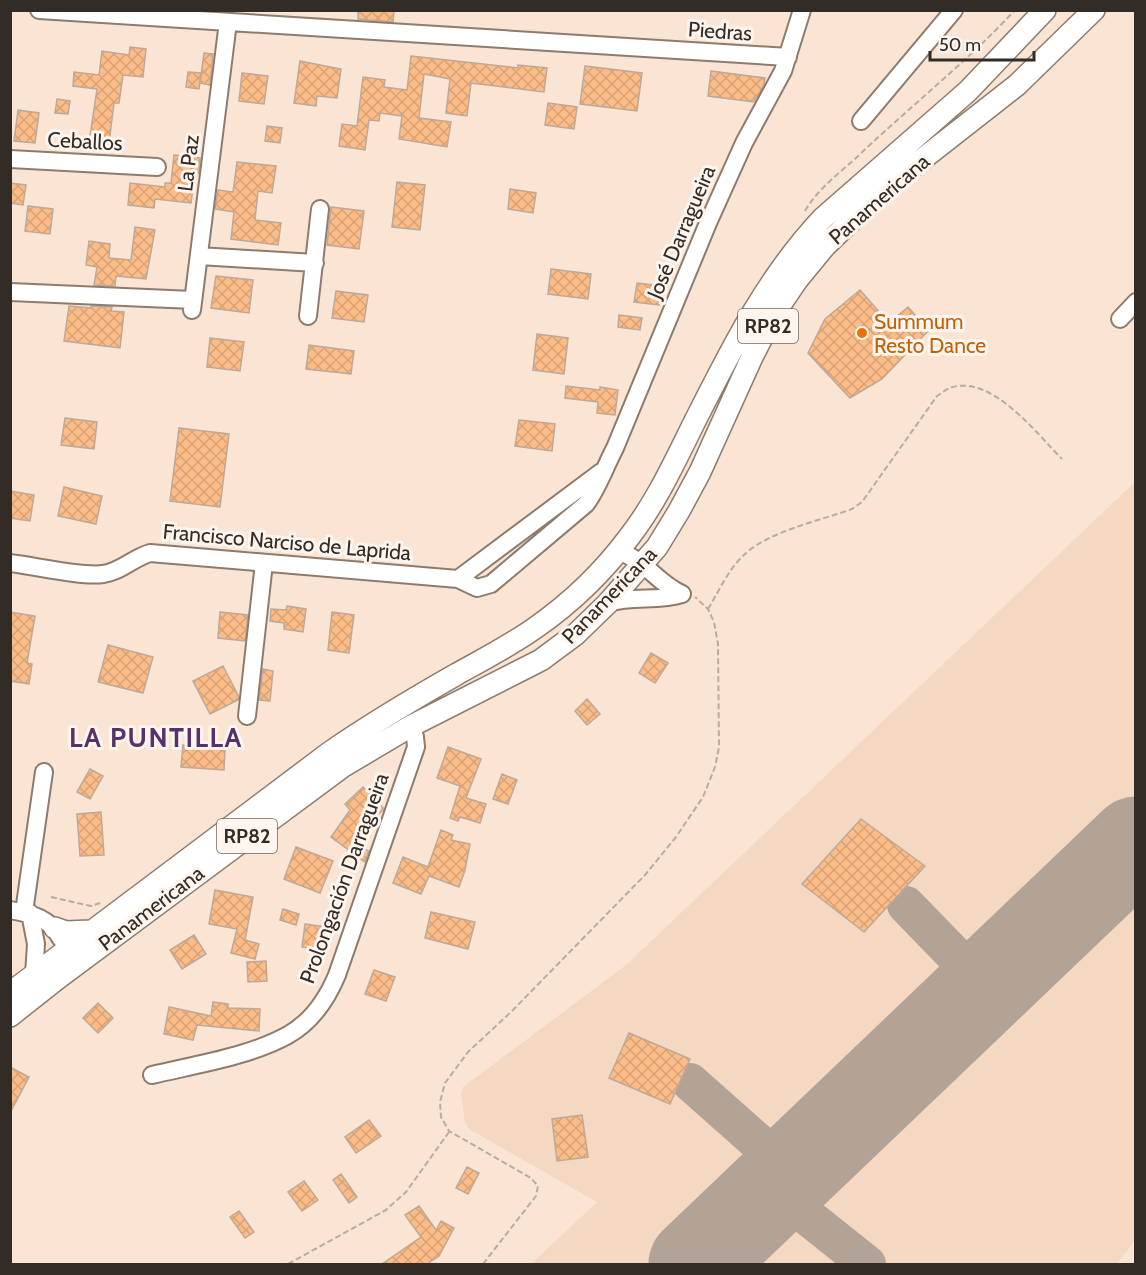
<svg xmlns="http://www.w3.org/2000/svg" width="1146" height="1275" font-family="Cabin,sans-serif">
<defs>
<pattern id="building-cross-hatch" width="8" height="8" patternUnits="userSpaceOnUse" patternTransform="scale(1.5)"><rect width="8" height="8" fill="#fcbc88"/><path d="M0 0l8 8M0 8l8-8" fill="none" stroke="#d8a275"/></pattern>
</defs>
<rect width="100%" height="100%" fill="#fae5d4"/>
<path fill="#f4d8c2" d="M1135 482 1136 1239 1117 1264H531L597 1202 469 1129 465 1123 461 1094 463 1087 626 965Z"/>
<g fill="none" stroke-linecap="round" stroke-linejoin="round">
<path stroke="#b3a396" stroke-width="38" d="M906 905 972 973 985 975 1009 965
M965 1006 974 992 972 973
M690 1082 761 1145 772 1150 816 1149
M774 1190 867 1264
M741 1221 763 1182 766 1158 765 1155"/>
<path stroke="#b3a396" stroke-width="93" d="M695 1264 1136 843"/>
</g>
<path fill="url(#building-cross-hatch)" stroke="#bda999" stroke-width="1.5" d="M358 10H394L393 22 358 19Z
M130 47 146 49 143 77 123 75 119 103H114L108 151 88 149 97 89 73 86 74 72 99 75 102 51 129 55Z
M204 53 213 54 210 85 200 83Z
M411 56 518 68V65L547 68 544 92 471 83 467 116 446 113 450 79 424 74 419 118 451 122 447 147 399 139 402 116 380 113 379 121 369 120 365 150 339 146 342 124 357 126 363 77 385 80 384 87 407 90Z
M300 61 341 69 337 98 317 96 316 106 294 103Z
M585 66 642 73 637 111 580 104Z
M711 71 765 78 764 85 754 102 708 96Z
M188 72 201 73 199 89 186 87Z
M242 73 268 76 264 104 239 101Z
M57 99 70 101 68 114 55 113Z
M548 103 577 107 574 129 545 125Z
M18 110 39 113 35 143 14 141Z
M267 126 282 128 280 143 265 141Z
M174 155 200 158 199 173H195L191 203 155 199 154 208 128 205 130 183 165 187V183H171Z
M237 162 276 166 272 193 258 191 255 220 281 223 278 245 231 239 234 212 215 209 218 190 233 192Z
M397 182 425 185 420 230 392 227Z
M10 183 26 185 23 205 10 203Z
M510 189 536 193 533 213 508 209Z
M28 206 53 209 50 234 25 231Z
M331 207 364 211 359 249 327 245Z
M135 227 155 230 146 279 116 276 115 286 94 285 97 267 86 265 89 241 110 244 109 258 131 260Z
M551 269 591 274 588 299 548 294Z
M216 276 253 280 249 313 211 308Z
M637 283 662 286 659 305 634 302Z
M860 290 889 323 908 307 929 330 882 379 850 398 808 353 825 319Z
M336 291 368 295 364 322 332 318Z
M69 306 91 308V306L112 307 111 311 124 312 120 348 64 341Z
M619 315 642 318 640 330 618 327Z
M537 334 568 338 564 374 533 370Z
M210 338 244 342 240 371 207 367Z
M309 345 354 351 351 374 306 369Z
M566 386 600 390V387L618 390 615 415 597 413 598 402 565 398Z
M65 418 97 422 94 449 61 445Z
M519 420 555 424 552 451 515 446Z
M179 428 229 434 220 507 170 501Z
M64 487 102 496 96 524 58 516Z
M10 491 34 495 30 521 10 518Z
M287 606 306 609 303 632 284 629V623L270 621 271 609 286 610Z
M10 612 35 616 27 663 32 664 29 684 10 681Z
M220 612 248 615 245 641 218 638Z
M332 612 354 615 349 653 328 650Z
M108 645 153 657 143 693 98 682Z
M651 653 668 663 655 683 639 673Z
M223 666 239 697 238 700 210 714 193 681Z
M263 669 273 671 270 701 259 700Z
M587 699 600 714 587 725 575 711Z
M183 745 225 749 224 770 181 767Z
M448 747 481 759 466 798 486 804 480 823 460 817 458 821 450 818 460 786 437 778Z
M90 769 103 776 90 799 77 792Z
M502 774 517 780 508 804 493 799Z
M363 787 384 809 358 834 362 837 356 846 369 851 365 862 331 837 350 810 345 804Z
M101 812 104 855 80 856 77 814Z
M861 819 925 866 864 932 802 884Z
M441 830 453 835 451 840 470 844 465 870 459 887 429 876 421 894 393 883 403 857 428 867Z
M296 847 333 861 320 893 284 879Z
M215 890 253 897 245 940 259 944 255 959 231 953 237 929 209 924Z
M283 909 299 914 296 925 280 920Z
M431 912 475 922 468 949 425 938Z
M305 924 326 927 322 951 302 947Z
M194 935 206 954 182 969 170 950Z
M266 961 267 981 248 982 247 962Z
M374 970 395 977 386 1001 365 994Z
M213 1002 228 1004V1008L260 1009 259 1031 197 1025 193 1040 164 1034 169 1007 211 1016Z
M98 1003 113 1018 98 1033 83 1018Z
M629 1033 690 1059 670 1104 609 1078Z
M10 1067 29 1077 10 1113Z
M582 1115 588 1157 557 1161 552 1119Z
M369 1120 381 1136 356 1153 345 1137Z
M467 1167 479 1173 468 1194 456 1188Z
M341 1174 357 1197 349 1203 333 1180Z
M304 1181 318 1200 302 1211 288 1192Z
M419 1206 436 1230 441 1221 454 1228 439 1256 427 1264H382L421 1237 405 1215Z
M239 1211 254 1232 245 1238 230 1217Z"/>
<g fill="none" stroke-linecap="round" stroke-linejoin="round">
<g stroke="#8e7b6c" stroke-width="20">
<path id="minor" d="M39 10 788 57
M861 121 954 10
M10 159 157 167
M199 256 315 263
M10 292 193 300
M192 310 228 22
M308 316 320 209
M1120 319 1136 302
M617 551C647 560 655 582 682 594
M10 563C35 566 81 577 103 574 120 572 133 558 150 553L458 579 477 588 491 584 586 504C598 488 605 467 615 448L708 223 744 143 783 71 802 10
M458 579 601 472
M608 603C633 595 658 602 682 594
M247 716 264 563
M10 910C33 914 50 918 61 939
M24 912 44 772
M30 913 36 944 34 975
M152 1075C194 1065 251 1056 288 1035 311 1022 327 999 337 975L416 747 415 737 411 726"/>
</g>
<g stroke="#8e7b6c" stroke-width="24">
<path id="major" d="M55 928 66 932 90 931
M10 993 329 753C371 724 413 699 457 674 484 659 511 645 535 628 571 603 604 571 630 536 657 501 675 461 695 421 731 350 767 277 823 218L968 91 1045 10
M10 1016 58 978 342 767 411 726 541 660 576 634 608 603 657 547 679 511 700 472 752 357 774 314 797 280 825 246 883 190 1017 85 1094 10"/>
</g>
<path stroke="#bcab9d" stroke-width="2" stroke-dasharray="6 3" stroke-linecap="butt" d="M805 211C817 190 838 174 856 158 908 108 966 63 1015 10
M708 609C719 591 729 568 745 554 770 531 819 521 852 509L862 502 937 396C942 393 947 388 953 387 993 376 1037 434 1062 459
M51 897 91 906 100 903
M288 1264 386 1210 406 1192 449 1132
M483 1264 536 1196 538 1186 531 1178 449 1131 441 1117 440 1102 445 1083 468 1052 512 1011 645 875 676 837 703 797 715 767 719 747 718 644 714 622 708 609 695 597"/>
<use href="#minor" stroke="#fff" stroke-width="16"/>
<use href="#major" stroke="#fff" stroke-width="21"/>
</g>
<circle fill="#e8710a" stroke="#fdf5ee" stroke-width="2" cx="862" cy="333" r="6"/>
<g text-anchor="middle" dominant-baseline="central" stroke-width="6" stroke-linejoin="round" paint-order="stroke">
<g fill="#fdf5ee" stroke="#706861" stroke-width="1.5">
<rect x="738" y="309" width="60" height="34" rx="4.5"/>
<rect x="217" y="819" width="60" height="34" rx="4.5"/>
</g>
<g font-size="20" font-weight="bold" fill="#332b25">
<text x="768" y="326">RP82</text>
<text x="247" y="836">RP82</text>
</g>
<g font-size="21" fill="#332b25" stroke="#fdf5ee">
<text transform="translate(720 31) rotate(4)">Piedras</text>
<text transform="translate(85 141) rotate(3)">Ceballos</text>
<text transform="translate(188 163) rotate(-83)">La Paz</text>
<text transform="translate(879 199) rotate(-41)">Panamericana</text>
<text transform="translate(681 232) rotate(-67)">José Darragueira</text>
<text transform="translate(287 542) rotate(5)">Francisco Narciso de Laprida</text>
<text transform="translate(609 595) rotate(-46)">Panamericana</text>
<text transform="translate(344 878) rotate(-70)">Prolongación Darragueira</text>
<text transform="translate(151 908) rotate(-37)">Panamericana</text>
</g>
<g font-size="21" fill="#c56008" stroke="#fdf5ee" text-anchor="start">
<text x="874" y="321">Summum<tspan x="874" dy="24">Resto Dance</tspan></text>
</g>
<g font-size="27" font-weight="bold" letter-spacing="1.5" fill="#573169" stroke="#fdf5ee">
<text x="156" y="737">LA PUNTILLA</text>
</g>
</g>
<rect width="1146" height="1275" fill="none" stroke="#332b25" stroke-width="24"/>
<path d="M930 51v9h104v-9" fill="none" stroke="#332b25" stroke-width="3"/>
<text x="939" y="51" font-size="18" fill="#332b25" stroke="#fdf5ee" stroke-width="4.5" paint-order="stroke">50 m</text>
</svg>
